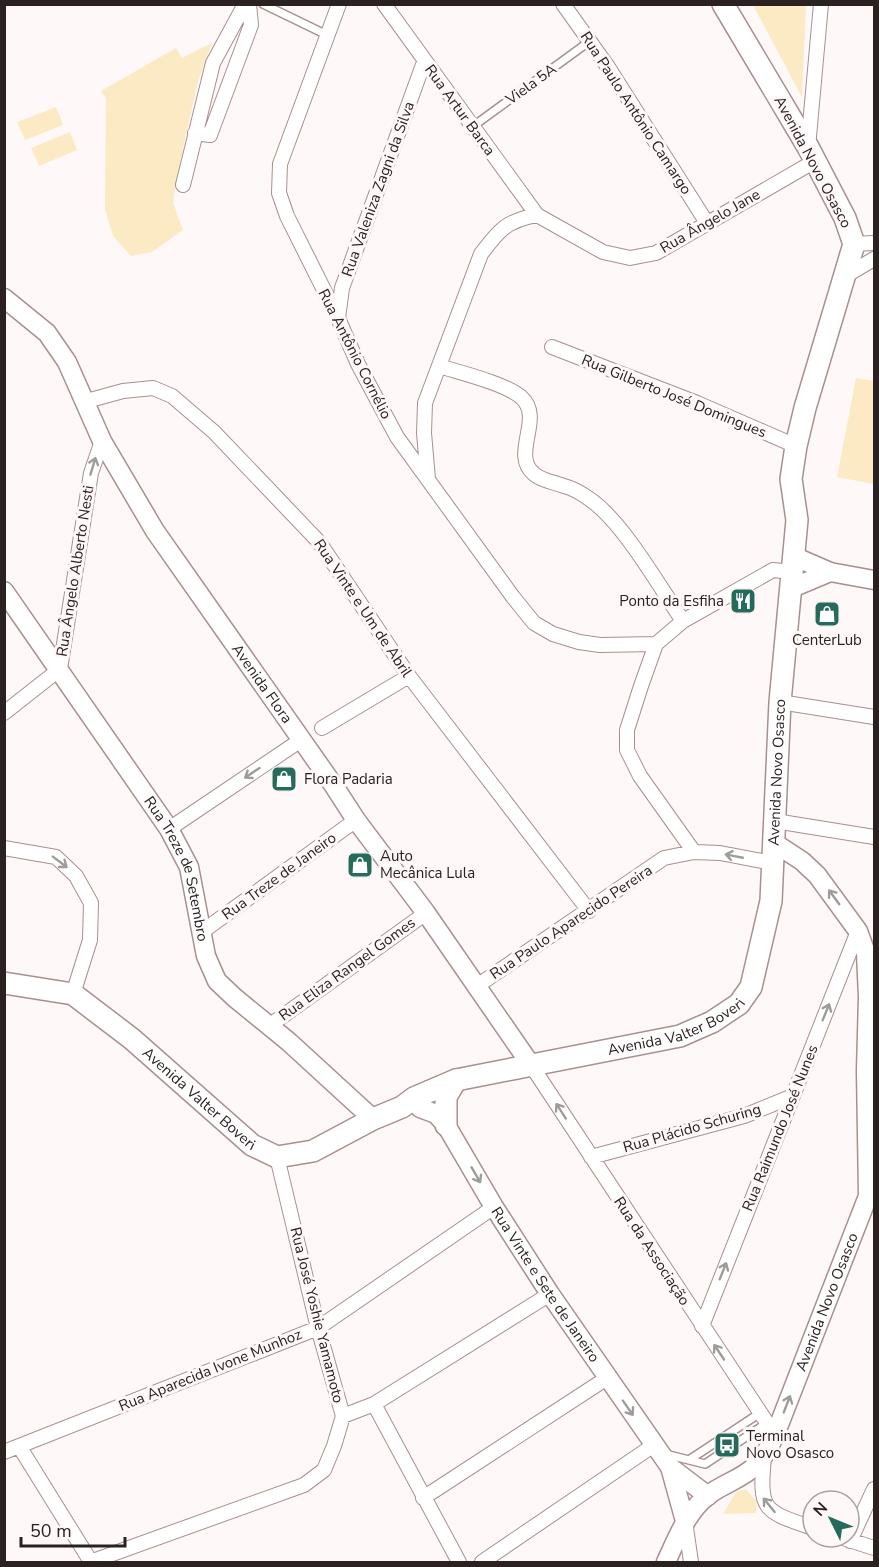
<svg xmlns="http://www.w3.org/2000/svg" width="879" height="1567" font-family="'Nunito Sans',sans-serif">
<rect width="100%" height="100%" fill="#fef8f8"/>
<path fill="#fbeac3" d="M753 5H806L802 97Z
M212 43 198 81 176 180 173 203 183 230 152 252 131 256 113 236 105 209 106 98 101 91 176 48 182 58Z
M56 107 63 125 25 140 17 122Z
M70 132 77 150 39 166 31 148Z
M856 378 874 381V484L837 477Z
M746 1489 757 1502 756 1513 723 1514 736 1492Z"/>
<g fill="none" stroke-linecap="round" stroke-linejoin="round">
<g stroke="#a8908d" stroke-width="10">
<path id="lane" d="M263 4 327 35
M472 127 590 41
M665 1454 689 1460 760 1413
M689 1460 705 1464 767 1423"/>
</g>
<g stroke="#a8908d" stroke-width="16">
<path id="street" d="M339 4 280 164 279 193 287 216 338 318 358 364 397 437 513 597 534 623 553 634 579 642 600 645 656 644
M384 4 537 215 603 252 630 258 656 253 815 161
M563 4 608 67 707 223
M195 133 210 135 251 25 249 4
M808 147 821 4
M183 185 213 63 245 4
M854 244 874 243
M845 276 874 259
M338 318 342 288 424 62
M552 347 697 403 796 446
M439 366C461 373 504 383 521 397 545 418 510 454 534 474 542 481 554 482 564 486 572 488 581 493 588 498 622 520 659 586 683 621
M83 402 123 391 153 388 172 396 214 432 319 542 409 676 589 911
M428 479 424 433 425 403 481 254C499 230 506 221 537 215
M780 702 874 717
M4 713 60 669 91 473 102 441
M322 728 409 676
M775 821 874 837
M169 829 301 740
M4 848 56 857 76 876 91 903 90 940 73 994
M694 852 640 776 627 750V730L641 686 656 644 683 621 773 570 793 572
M203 931 356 820
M477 986 664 858 694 852 720 853 772 863
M269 1026 426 913
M531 1065 775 1435
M591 1157 744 1116 793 1096
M702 1326 858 931
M374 1404 459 1562
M343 1416 374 1404 550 1294
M19 1446 91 1562
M4 1452 318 1328 494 1207
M764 1457C759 1511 763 1511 813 1528
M423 1498 607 1378
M685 1521 691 1562
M840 1537 874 1548
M850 1541 874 1489
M90 1562 304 1485 324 1470 334 1446 343 1416 318 1328 277 1157
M482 1562 654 1445"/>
</g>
<g stroke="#a8908d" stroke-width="21">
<g id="secondary">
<path id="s1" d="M4 298 47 333 67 362 102 441 155 531 334 786 356 820 426 913 531 1065"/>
<path d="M793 556 830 572 874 580"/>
<path d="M792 588 830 572"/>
<path id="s2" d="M4 591 169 829 189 867 206 956 217 981 235 998 289 1042 373 1119"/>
<path id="s3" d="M420 1108 436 1114 446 1125 494 1207 550 1294 670 1467 685 1521"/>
<path d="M670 1467 708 1496"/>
<path id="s4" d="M666 1562C677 1539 686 1513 707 1496 722 1484 742 1479 755 1466 764 1458 770 1446 775 1435L868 1196 866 1071 868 997 866 953 858 931 817 875 802 861 773 842"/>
</g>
</g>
<g stroke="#a8908d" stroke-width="24">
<g id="primary">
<path id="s5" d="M4 983 73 994 132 1039 252 1145 277 1157 313 1151 373 1119 402 1107 414 1098 456 1080 680 1036 712 1022 739 1004 751 987 771 901 780 702 797 520 791 479 796 446 805 408 854 244 845 218 808 147 723 4"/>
<path d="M446 1125V1097L456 1080"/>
</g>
</g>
<use href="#lane" stroke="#fff" stroke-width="7"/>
<use href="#street" stroke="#fff" stroke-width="14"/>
<use href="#secondary" stroke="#fff" stroke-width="18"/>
<use href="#primary" stroke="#fff" stroke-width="21"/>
</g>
<defs><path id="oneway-shaft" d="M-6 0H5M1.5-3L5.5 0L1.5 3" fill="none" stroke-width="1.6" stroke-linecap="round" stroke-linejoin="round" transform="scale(1.5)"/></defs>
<g stroke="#9f9b9b">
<use href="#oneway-shaft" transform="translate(93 466) rotate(-73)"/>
<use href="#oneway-shaft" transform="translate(252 773) rotate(146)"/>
<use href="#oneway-shaft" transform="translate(734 856) rotate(-169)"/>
<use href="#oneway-shaft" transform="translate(60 862) rotate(37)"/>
<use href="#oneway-shaft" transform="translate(834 897) rotate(-126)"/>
<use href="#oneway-shaft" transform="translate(826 1012) rotate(-68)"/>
<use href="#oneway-shaft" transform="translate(561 1111) rotate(-123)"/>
<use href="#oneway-shaft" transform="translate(476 1175) rotate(60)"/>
<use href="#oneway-shaft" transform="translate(723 1271) rotate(-68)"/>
<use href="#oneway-shaft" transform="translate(719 1352) rotate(-124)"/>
<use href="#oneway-shaft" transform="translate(787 1404) rotate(-69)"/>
<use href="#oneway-shaft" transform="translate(628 1408) rotate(55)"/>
<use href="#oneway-shaft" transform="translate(769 1505) rotate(-129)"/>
</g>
<defs>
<g id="restaurant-square" transform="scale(1.35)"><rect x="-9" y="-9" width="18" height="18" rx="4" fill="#266a5b" stroke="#fef8f8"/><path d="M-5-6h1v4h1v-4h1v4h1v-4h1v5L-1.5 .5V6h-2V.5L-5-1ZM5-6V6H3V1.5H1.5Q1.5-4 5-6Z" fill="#fff"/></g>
<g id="shop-square" transform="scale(1.35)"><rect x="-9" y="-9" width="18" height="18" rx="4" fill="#266a5b" stroke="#fef8f8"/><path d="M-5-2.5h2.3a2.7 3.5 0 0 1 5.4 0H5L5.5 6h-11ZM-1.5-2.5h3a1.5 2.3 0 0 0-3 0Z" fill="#fff"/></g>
<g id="bus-square" transform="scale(1.35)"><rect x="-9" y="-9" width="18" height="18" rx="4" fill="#266a5b" stroke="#fef8f8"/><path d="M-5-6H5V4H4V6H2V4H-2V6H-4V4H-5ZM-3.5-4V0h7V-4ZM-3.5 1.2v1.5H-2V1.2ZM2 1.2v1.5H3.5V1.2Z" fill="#fff"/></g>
</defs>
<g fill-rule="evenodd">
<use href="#restaurant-square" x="743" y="601"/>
<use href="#shop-square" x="827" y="614"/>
<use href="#shop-square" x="284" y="779"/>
<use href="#shop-square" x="360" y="865"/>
<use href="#bus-square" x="727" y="1445"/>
</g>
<g text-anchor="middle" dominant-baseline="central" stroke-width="6" stroke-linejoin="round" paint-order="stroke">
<g font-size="15" fill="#2a2120" stroke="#fef8f8">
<text transform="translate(531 84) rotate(-36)">Viela 5A</text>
<text transform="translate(460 110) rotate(54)">Rua Artur Barca</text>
<text transform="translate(636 113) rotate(57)">Rua Paulo Antônio Camargo</text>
<text transform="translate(813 162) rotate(62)">Avenida Novo Osasco</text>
<text transform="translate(378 189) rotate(-70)">Rua Valeniza Zagni da Silva</text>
<text transform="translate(710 221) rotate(-30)">Rua Ângelo Jane</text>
<text transform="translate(355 354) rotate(63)">Rua Antônio Cornélio</text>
<text transform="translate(674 396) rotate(22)">Rua Gilberto José Domingues</text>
<text transform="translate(75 571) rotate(-81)">Rua Ângelo Alberto Nesti</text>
<text transform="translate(363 608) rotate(56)">Rua Vinte e Um de Abril</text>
<text stroke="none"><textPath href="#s1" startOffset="468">Avenida Flora</textPath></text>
<text stroke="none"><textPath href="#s5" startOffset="1062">Avenida Novo Osasco</textPath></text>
<text stroke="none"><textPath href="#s2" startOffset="330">Rua Treze de Setembro</textPath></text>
<text transform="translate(279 876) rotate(-36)">Rua Treze de Janeiro</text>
<text transform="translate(571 922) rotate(-34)">Rua Paulo Aparecido Pereira</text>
<text transform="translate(347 969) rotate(-36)">Rua Eliza Rangel Gomes</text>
<text stroke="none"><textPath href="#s5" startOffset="756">Avenida Valter Boveri</textPath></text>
<text stroke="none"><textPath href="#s5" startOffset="234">Avenida Valter Boveri</textPath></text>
<text transform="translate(692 1128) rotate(-16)">Rua Plácido Schuring</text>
<text transform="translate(780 1128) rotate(-68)">Rua Raimundo José Nunes</text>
<text transform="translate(652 1251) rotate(57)">Rua da Associação</text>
<text stroke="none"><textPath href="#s3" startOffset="220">Rua Vinte e Sete de Janeiro</textPath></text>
<text stroke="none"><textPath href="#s4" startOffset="315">Avenida Novo Osasco</textPath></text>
<text transform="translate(317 1315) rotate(76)">Rua José Yoshie Yamamoto</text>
<text transform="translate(210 1370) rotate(-22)">Rua Aparecida Ivone Munhoz</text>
</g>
<g font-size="15" fill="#2a2120" stroke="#fef8f8" text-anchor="start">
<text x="724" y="601" text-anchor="end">Ponto da Esfiha</text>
<text x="827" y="640" text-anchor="middle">CenterLub</text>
<text x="304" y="779">Flora Padaria</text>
<text x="380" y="856">Auto<tspan x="380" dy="17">Mecânica Lula</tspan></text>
<text x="746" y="1436">Terminal<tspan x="746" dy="17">Novo Osasco</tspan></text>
</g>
</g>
<rect width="879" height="1567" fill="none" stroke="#2a2120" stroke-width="12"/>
<g transform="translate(831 1519) rotate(313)"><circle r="28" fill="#fef8f8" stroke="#a9a2a2" stroke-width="1.5"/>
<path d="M0-4.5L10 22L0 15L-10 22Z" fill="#266a5b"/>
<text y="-9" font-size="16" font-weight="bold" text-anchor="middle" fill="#2a2120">N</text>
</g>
<path d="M21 1537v9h104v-9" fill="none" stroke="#2a2120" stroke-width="3"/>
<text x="30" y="1537" font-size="18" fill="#2a2120" stroke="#fef8f8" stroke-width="4.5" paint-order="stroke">50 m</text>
</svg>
